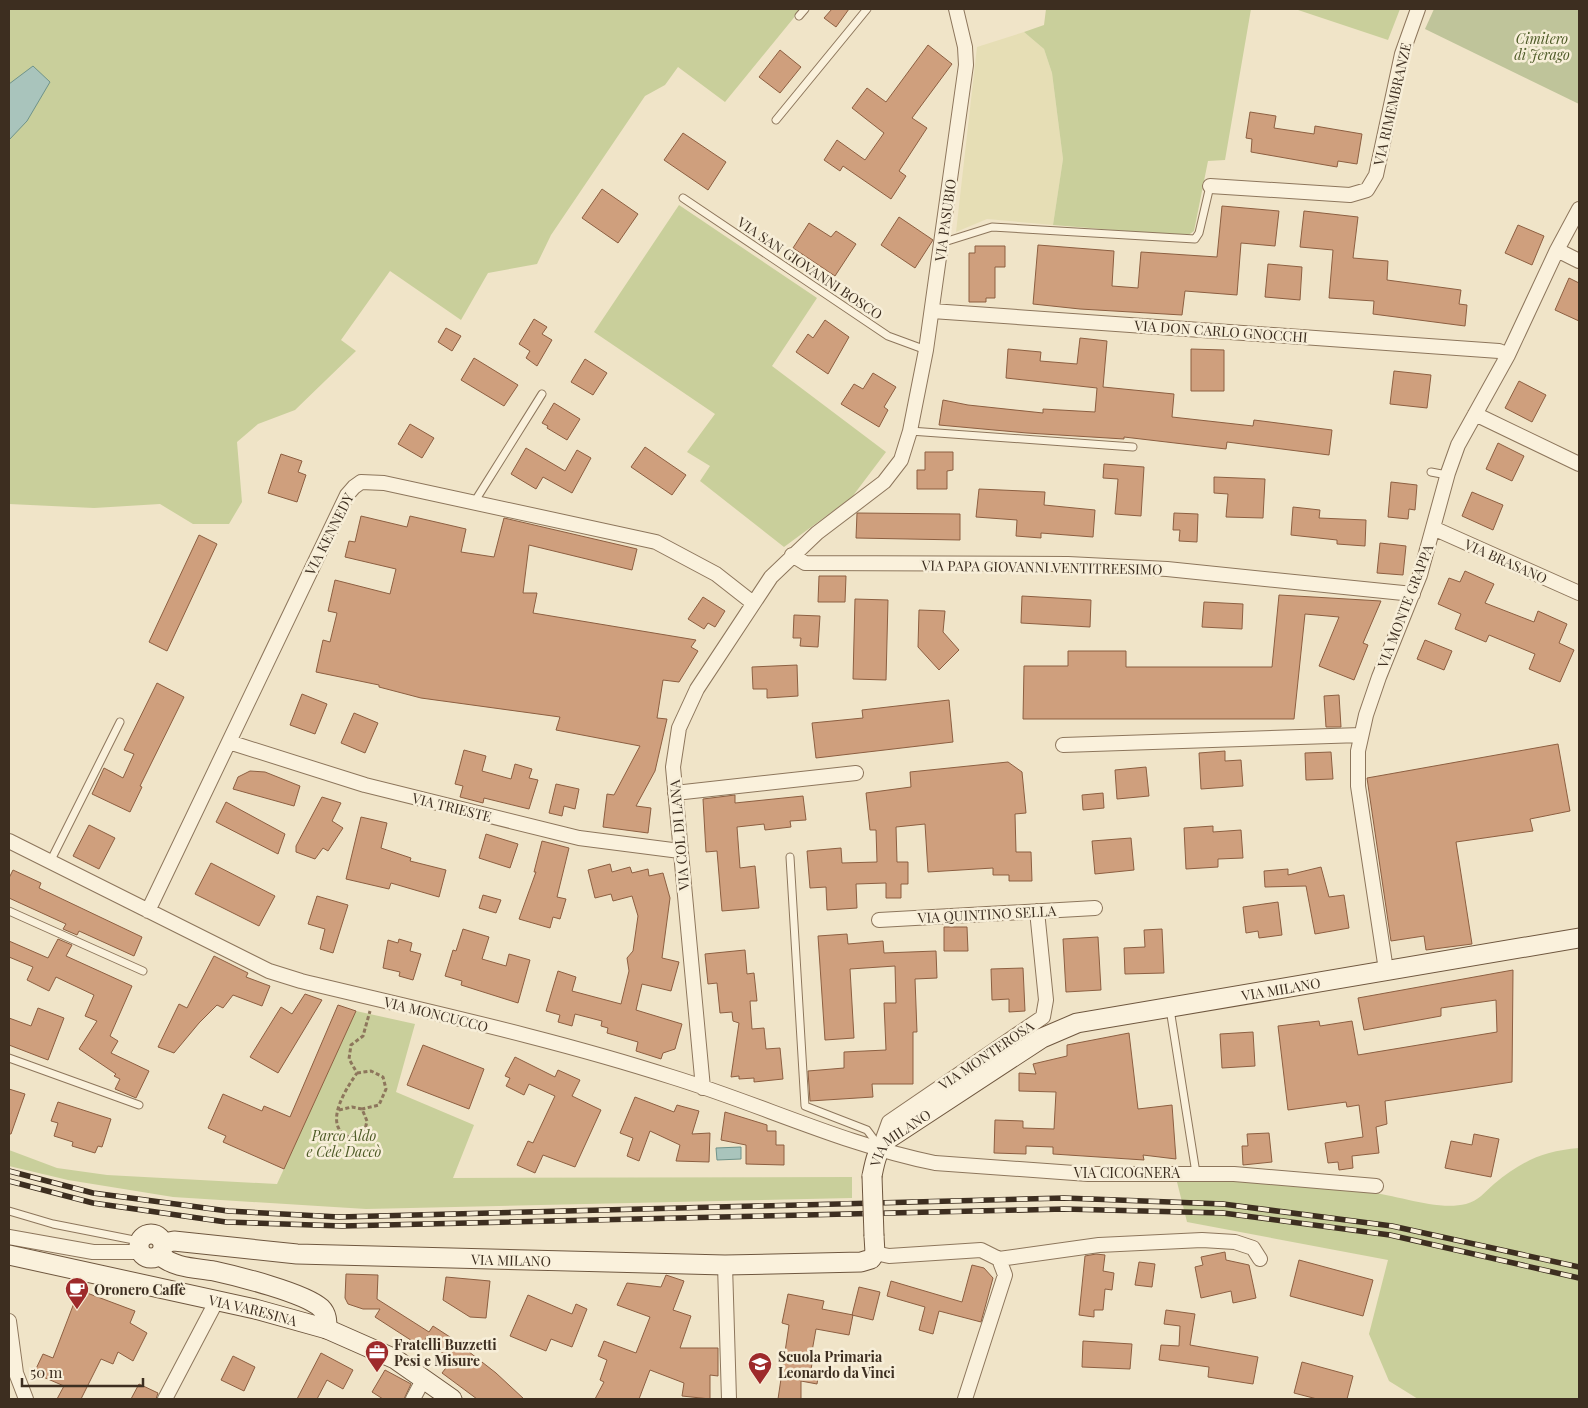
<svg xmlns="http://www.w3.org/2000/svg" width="1588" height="1408" font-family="'Playfair Display',serif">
<rect width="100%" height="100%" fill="#f0e4c8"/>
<path fill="#e6deb5" d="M1024 32 1044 49 1052 73 1063 159 1053 225 987 219 956 232 977 47Z"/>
<path fill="#c9cf9b" d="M9 9H801L725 102 678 67 665 85 645 96 551 235 537 264 488 273 461 320 390 271 341 340 356 351 295 410 258 424 237 442 242 502 229 524H193L160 504 94 508 9 504Z
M1046 9H1251L1225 160 1208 161 1194 231 1187 236 1053 225 1063 159 1052 73 1044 49 1024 32 1044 25Z
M1295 9H1400L1388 40Z
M679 205 817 298 772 366 886 452 852 497 784 547 700 481 710 466 687 452 715 414 594 332Z
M356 1011 415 1024 396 1092 474 1125 453 1178 852 1177V1198L366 1209 173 1197 68 1180 9 1166V1150L57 1168 107 1175 277 1184Z
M1579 1148V1399H1418L1389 1381 1369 1334 1388 1260 1187 1222 1175 1174C1239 1180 1304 1184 1368 1192 1397 1195 1437 1211 1466 1204 1478 1201 1485 1192 1494 1184 1522 1161 1543 1151 1579 1148Z"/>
<path fill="#bfc49a" d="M1434 9H1579V104L1425 29Z"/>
<path fill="#a9c4bc" stroke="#6f938a" d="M33 66 50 82 27 121 9 140V84Z
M741 1147V1159L717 1160 716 1148Z"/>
<path fill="#cf9f7d" stroke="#8d5f41" d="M832 9H849L836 27 824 18Z
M928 45 952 64 912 118 927 128 899 171 906 176 891 199 843 166 840 171 824 160 837 140 865 160 884 133 852 108 867 88 886 102Z
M780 50 801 67 780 93 759 77Z
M1250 112 1276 116 1274 128 1314 134 1315 126 1362 134 1357 164 1338 161 1337 167 1251 152 1252 139 1246 138Z
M683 133 726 162 708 190 664 160Z
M602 189 638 214 618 243 582 218Z
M1222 206 1279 211 1275 246 1241 243 1237 295 1185 291 1182 315 1080 309 1033 304 1038 245 1114 251 1112 286 1138 288 1141 252 1217 257Z
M1304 211 1358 217 1353 258 1388 261 1387 280 1461 290 1459 304 1467 305 1465 326 1373 314 1374 301 1329 298 1333 250 1300 247Z
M899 217 933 240 915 268 881 245Z
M809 223 831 237 836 231 856 244 835 276 793 248Z
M1518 225 1544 236 1532 265 1505 253Z
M975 246H1005V267H995V298H986V302H969V253H975Z
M1268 264 1302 267 1300 300 1265 297Z
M1569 278 1579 283V321L1555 310Z
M534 319 547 327 542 334 552 340 537 366 526 358 530 351 519 344Z
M825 320 849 337 828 374 796 352 808 334 813 338Z
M446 328 461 336 452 351 438 342Z
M1080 338 1107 341 1103 387 1174 394 1172 417 1253 426 1254 420 1332 430 1329 455 1227 442 1226 449 1124 437V439L1027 433 939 425 943 400 968 405 1043 413V409L1095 412 1097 388 1006 378 1008 349 1041 352 1040 361 1077 364Z
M1191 349 1224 350V391H1191Z
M474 358 518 385 504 406 461 380Z
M585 359 607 373 593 395 571 382Z
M1394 371 1431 375 1427 408 1390 404Z
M873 373 896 387 884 407 888 410 879 427 841 404 854 384 863 389Z
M1519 381 1546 395 1532 422 1505 408Z
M554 403 580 419 567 440 547 428 548 426 542 423Z
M410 424 434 438 422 458 398 444Z
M1498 443 1524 456 1512 481 1486 469Z
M645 447 686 475 672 495 631 467Z
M526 448 565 471 577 450 591 458 572 493 543 477 536 489 511 474Z
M925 452H953V470L947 471V489H917V470H925Z
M281 454 302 461 298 472 306 475 297 502 268 493Z
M1104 464 1144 467 1141 516 1115 514 1118 479 1103 478Z
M1214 477 1265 479 1263 518 1226 517 1228 494 1214 493Z
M1391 482 1417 485 1415 510 1409 509 1408 519 1388 517Z
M979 489 1045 492 1044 505 1095 510 1093 537 1041 533V538L1016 536 1017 520 976 517Z
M1472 492 1503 505 1493 530 1462 516Z
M1293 507 1320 510 1319 518 1366 520 1365 546 1337 544V540L1291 535Z
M857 513 960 514V540L856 538Z
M1174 513 1198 514 1197 542 1179 541 1180 530H1173Z
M361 516 407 527 410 516 466 529 461 552 494 557 504 518 637 549 632 570 529 545 523 593H537L533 613 696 640 691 647 698 651 679 682 663 680 657 718 667 719 655 771 636 806 651 808 648 833 603 827 607 794 614 795 640 746 556 730 560 717 421 698 379 687V685L316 672 323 640 330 642 337 613 328 611 335 580 390 594 396 569 345 557 349 541 355 542Z
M199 535 217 544 167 651 149 642Z
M1380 543 1406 546 1403 575 1377 573Z
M1465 571 1494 584 1485 603 1534 622 1538 611 1567 624 1559 643 1574 650 1560 682 1529 669 1535 654 1489 635 1486 642 1455 629 1461 614 1438 604 1449 578 1460 582Z
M819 576H846L845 602H818Z
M1279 595 1381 601 1363 643 1368 645 1354 680 1319 666 1339 617 1305 614 1294 719H1023L1024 666H1068V651H1126V667H1272Z
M1022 596 1091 600 1090 627 1021 623Z
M703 597 725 611 715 627 708 623 704 629 688 619Z
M855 599 888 600 886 680 853 679Z
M1204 602 1243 604 1242 629 1202 627Z
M919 610 945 611 943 632 959 650 939 670 918 647Z
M794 615 820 616 818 647 800 646 801 638H793Z
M1425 640 1452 651 1444 670 1417 659Z
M797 665 798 696 767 698V689H753L752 667Z
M157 683 184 697 140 786 142 787 130 812 92 794 104 768 123 778 134 754 124 750Z
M302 694 327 704 315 734 290 725Z
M1339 695 1341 727H1326L1324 696Z
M949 700 953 742 816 758 812 723 863 718 862 710Z
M354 713 378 723 365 753 341 743Z
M1558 744 1570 811 1530 819 1533 831 1456 842 1472 944 1426 950 1424 936 1391 941 1367 778Z
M464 750 486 756 482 771 511 779 515 764 532 769 529 778 538 780 529 809 484 798 483 803 460 797 463 786 455 784Z
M1225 751V761L1241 760 1243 786 1201 789 1199 753Z
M1331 752 1333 779 1306 780 1305 753Z
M1008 762 1022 772 1026 813 1015 814 1016 852H1031L1032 881H1009V875H993V868L928 872 925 824 896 827 897 862H908V884H901V898H886V883L856 884 857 908 827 910 826 887 810 888 807 851 841 848 842 863 877 862 876 830H870L866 793 911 787 910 772Z
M1146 767 1149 796 1117 799 1115 770Z
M250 771 265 772 300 786 294 806 233 789 238 777Z
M556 784 579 789 575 809 564 806 562 816 549 813Z
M1103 793 1104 808 1083 810 1082 795Z
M735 795V803L803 796 806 820 790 821 791 827 765 830 764 824 737 827 740 868 755 866 759 908 722 911 717 851 706 852 703 799Z
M322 797 341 803 332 821 343 828 328 851 323 848 315 859 296 852V846Z
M226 802 285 834 278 854 216 822Z
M361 817 387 823 381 848 411 858 410 861 446 870 439 897 391 883 389 889 346 879Z
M89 825 115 838 99 869 73 856Z
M1213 826V832L1241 830 1243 858 1218 859V867L1186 869 1184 828Z
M486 834 518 844 510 868 479 858Z
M1131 838 1134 870 1095 874 1092 841Z
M542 841 569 848 557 897 566 899 560 919 553 917 550 928 519 919 536 872H534Z
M211 863 275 896 259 926 195 894Z
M610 864 612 872 630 867 632 873 648 869 649 876 663 873 670 898 662 958 679 962 671 991 642 984 636 1010 682 1024 675 1049 663 1053 661 1059 636 1051 638 1042 607 1033 608 1028 601 1026 602 1021 575 1014 572 1026 558 1022 560 1015 546 1011 558 971 576 977 572 991 621 1004 629 971 627 958 633 951 638 916 632 896 613 901 611 894 595 898 588 870Z
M1321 867 1329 897 1344 895 1349 928 1315 934 1306 886 1265 887 1264 871 1288 869V875Z
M13 870 41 883 39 888 142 937 134 956 79 931 77 935 63 929 66 924 9 898V878Z
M483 895 501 900 496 913 479 908Z
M317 896 348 905 333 953 320 949 325 929 308 924Z
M1278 902 1282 935 1259 938 1258 931 1246 933 1243 907Z
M944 927H967L968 951H944Z
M463 929 489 937 482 959 506 966 509 954 530 960 518 1003 461 985 462 981 445 976 453 950 456 951Z
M1162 929 1164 973 1125 974 1124 948 1145 947 1144 930Z
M847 934 848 944 883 941 884 953 936 951 937 978 915 979 917 1032H913V1084H872L873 1097 810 1101 808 1071 844 1068V1052L886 1050 884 1003H896L895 966 850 969 854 1038 825 1040 818 936Z
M1098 937 1101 990 1066 992 1063 939Z
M58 939 72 945 66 956 132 986 110 1036 118 1041 111 1053 149 1071 136 1098 115 1089 120 1079 114 1076 116 1074 79 1049 97 1021 85 1016 94 995 56 977 49 991 27 980 33 967 9 957V941L48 958Z
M399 939 412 943 410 951 421 954 413 980 399 976 400 972 383 968 388 940 398 943Z
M745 950 747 974 754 973 757 1001H750L752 1029 764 1028 766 1049 780 1048 783 1079 754 1082V1078L739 1079V1076L731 1077 739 1023 733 1021 732 1012 720 1013 717 983 708 984 705 954Z
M214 956 248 973 246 977 270 986 262 1006 233 995 223 1008 217 1005 199 1023 174 1053 158 1047 179 1004 187 1008Z
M1023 968 1025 1011 1009 1012V999L992 1000 991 969Z
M1513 970 1512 1082 1385 1101 1387 1124 1376 1127 1379 1153 1352 1156 1353 1168 1339 1170 1338 1162 1328 1163 1325 1143 1363 1137 1359 1105 1347 1107 1346 1102 1288 1110 1278 1026 1319 1021 1320 1026 1352 1021 1358 1055 1497 1032 1496 1000 1441 1008V1016L1364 1030 1358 998Z
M305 994 322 1000 278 1073 250 1057 281 1007 292 1014Z
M338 1005 356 1011 284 1169 223 1142 226 1136 208 1128 223 1094 262 1111 264 1106 290 1117Z
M38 1008 64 1018 48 1060 9 1045V1018L31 1026Z
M1253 1032 1255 1066 1222 1068 1220 1034Z
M1129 1033 1138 1109 1172 1105 1176 1159 1143 1155 1144 1160 1053 1154V1147L1026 1146V1154L994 1153 995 1120 1023 1121V1128L1054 1129 1056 1092 1019 1091V1073L1036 1074 1033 1064 1067 1056V1045Z
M423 1045 484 1069 469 1109 407 1085Z
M515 1057 555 1077 558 1070 580 1080 572 1096 601 1110 575 1167 543 1155 535 1173 517 1165 528 1141 533 1143 555 1096 529 1084 524 1095 506 1086 510 1078 505 1076Z
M9 1089 25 1094 11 1134H9Z
M635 1097 674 1112 677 1105 699 1111 692 1134 710 1133 709 1162 676 1161 680 1145 650 1131 639 1161 627 1156 633 1138 620 1133Z
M58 1102 111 1119 102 1147 98 1146 95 1153 72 1146 73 1142 54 1136 58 1123 51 1121Z
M725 1112 767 1125V1131H776V1145H784V1165L746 1164V1145L721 1140Z
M1269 1133 1272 1162 1243 1165 1242 1146H1248L1247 1134Z
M1474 1134 1499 1139 1491 1177 1445 1168 1451 1141 1472 1145Z
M1225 1252 1226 1260 1249 1265 1256 1298 1233 1303 1231 1291 1201 1298 1195 1267 1203 1265 1201 1257Z
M1096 1254 1105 1255 1103 1271 1114 1273 1112 1290 1105 1289 1103 1310H1094V1317L1079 1315 1085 1256Z
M1299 1260 1373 1280 1363 1316 1290 1296Z
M1139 1262 1155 1264 1152 1287 1135 1285Z
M972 1265 984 1268 993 1278 981 1322 939 1311 933 1334 919 1330 925 1307 887 1296 891 1281 962 1302Z
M346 1274 378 1275 377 1299 429 1332 433 1326 450 1337 496 1373 524 1399H477L442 1373 452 1360 425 1340 428 1335 420 1346 375 1317 380 1309H363L348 1304 345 1298Z
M666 1275 684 1281 673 1310 691 1316 680 1348H718V1376L710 1375V1399L682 1396 684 1383 650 1370 639 1399H595L604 1382 600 1380 607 1360 598 1356 604 1341 636 1353 650 1317 617 1305 627 1283 661 1287Z
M446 1277 490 1281 486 1318 470 1317 443 1300Z
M859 1287 880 1292 873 1320 852 1315Z
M79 1290 135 1311 130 1323 147 1333 133 1361 118 1352 113 1364 101 1359 81 1399H57L64 1386 34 1373 43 1354 53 1358Z
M788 1294 824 1301 822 1309 853 1315 849 1335 816 1329 811 1357H813L811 1370 819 1371 817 1384 801 1381V1399H778L789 1325 782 1323Z
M528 1295 572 1314 576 1304 587 1309 572 1347 551 1339 546 1351 510 1336Z
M1166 1310 1195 1314 1190 1345 1258 1357 1253 1384 1208 1377 1209 1367 1159 1360 1161 1345 1179 1346 1180 1326 1164 1324Z
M1083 1341 1132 1344 1130 1369 1082 1367Z
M321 1353 353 1370 343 1389 327 1380 317 1399H297Z
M233 1356 255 1367 244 1391 221 1380Z
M1302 1362 1353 1376 1347 1399H1317L1294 1393Z
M385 1370 411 1384 404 1399H383L372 1392Z
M139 1384 158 1393 156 1399H131Z"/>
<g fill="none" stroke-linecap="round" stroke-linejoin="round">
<g stroke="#8d765c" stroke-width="9">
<path id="lane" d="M799 16 805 9
M776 120 867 9
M683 198 888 336 926 350
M941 243 992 227 1195 239 1199 233 1210 186
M910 431 1133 447
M1431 472 1447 475
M475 501 542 394
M790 857 805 1106 867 1130 879 1146
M50 862 120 722
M9 911 143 971
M1170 1009 1196 1173
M9 1058 139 1105
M9 1211 53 1224 139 1241"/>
</g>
<g stroke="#8d765c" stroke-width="16">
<path id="street" d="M1210 186 1350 195 1367 190 1376 175 1402 54 1418 9
M1557 250 1579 261
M932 311 1499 351 1508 355
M1475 414 1579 464
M1433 528 1579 593
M792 555 805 563 1068 564 1167 569 1413 594
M229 742 365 785 579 838 680 851
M1063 745 1361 735
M675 793 856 773
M9 841 269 971 301 981C425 1011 551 1038 672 1077 760 1104 845 1145 935 1163L1088 1174H1234L1376 1186
M148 911 347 495 354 487 361 482 384 483 656 542 716 574 753 603
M879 920 1095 908
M1386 970 1358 786V751L1366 715 1379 677 1420 575 1448 473 1458 445 1508 355 1557 250 1579 209
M703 1088 673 767 679 728 697 689 771 577 817 533 884 482 901 460 910 431 926 350 966 65 965 47 956 9
M880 1147 889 1122 1043 1017 1046 1000 1037 911
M9 1237 93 1252H140
M875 1253 889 1256 981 1250 999 1259 1005 1275 965 1399
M999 1259 1099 1245 1202 1240 1235 1242 1253 1248 1260 1259
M725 1265 729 1399
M9 1321 16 1373 26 1399
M165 1399 217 1300
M413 1399 424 1378"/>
</g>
<g stroke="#6f573f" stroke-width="21">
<g id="secondary">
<path id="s1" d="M872 1176C875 1161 877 1150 888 1139L1042 1038 1077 1023 1579 938"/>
<circle cx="151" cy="1246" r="12"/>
<path id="s2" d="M164 1243 174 1241 297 1254 725 1265 861 1262 871 1259 875 1253 874 1236"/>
<path id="s3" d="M9 1255 255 1309 327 1329 395 1359 452 1399"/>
<path d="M160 1255C173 1268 197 1268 214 1271 237 1276 305 1293 321 1308 327 1314 327 1321 327 1329"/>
</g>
</g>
<path stroke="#8d765c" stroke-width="3" stroke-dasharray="4 2.5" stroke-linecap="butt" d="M357 1073 371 1071 383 1077 386 1089 379 1105 362 1109
M339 1110 352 1107 362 1109 367 1121 364 1134 348 1137C346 1135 340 1132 339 1129 330 1113 348 1086 357 1073L349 1059 351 1045 363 1036 370 1011"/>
<use href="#lane" stroke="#faf1dc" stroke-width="7"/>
<use href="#street" stroke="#faf1dc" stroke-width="14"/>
<use href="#secondary" stroke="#faf1dc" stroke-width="19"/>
<g stroke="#3d2e20" stroke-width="5.5">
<path id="rail" d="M9 1171 93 1193 228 1211 339 1217 1064 1198 1223 1204 1392 1226 1579 1267
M9 1181 93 1203 226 1222 342 1226 1064 1209 1223 1213 1390 1235 1579 1278"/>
</g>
<use href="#rail" stroke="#f7eed8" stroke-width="4" stroke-dasharray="11" stroke-linecap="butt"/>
<g stroke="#6f573f" stroke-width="21" stroke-linecap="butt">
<path id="secondary-bridge" d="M872 1176 874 1236"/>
</g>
<use href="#secondary-bridge" stroke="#faf1dc" stroke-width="19"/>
</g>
<defs>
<g id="cafe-pin" transform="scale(1.25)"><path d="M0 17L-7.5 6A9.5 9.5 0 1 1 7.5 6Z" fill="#9e2a2b" stroke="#f7eed8"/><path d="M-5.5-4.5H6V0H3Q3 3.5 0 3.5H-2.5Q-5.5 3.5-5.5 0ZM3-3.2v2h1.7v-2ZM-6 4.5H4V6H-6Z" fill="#fff"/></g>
<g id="office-pin" transform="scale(1.25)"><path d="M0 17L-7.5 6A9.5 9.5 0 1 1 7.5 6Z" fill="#9e2a2b" stroke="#f7eed8"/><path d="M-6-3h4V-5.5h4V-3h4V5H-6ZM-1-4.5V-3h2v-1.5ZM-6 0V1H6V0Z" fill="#fff"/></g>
<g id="school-pin" transform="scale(1.25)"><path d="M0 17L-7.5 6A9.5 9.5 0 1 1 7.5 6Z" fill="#9e2a2b" stroke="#f7eed8"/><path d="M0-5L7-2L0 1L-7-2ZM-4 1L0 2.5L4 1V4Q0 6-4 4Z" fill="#fff"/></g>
</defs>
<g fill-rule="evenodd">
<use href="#cafe-pin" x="77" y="1289"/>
<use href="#office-pin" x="377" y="1352"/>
<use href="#school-pin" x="760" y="1364"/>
</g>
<g text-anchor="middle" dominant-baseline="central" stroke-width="5" stroke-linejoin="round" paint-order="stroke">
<g font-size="14" font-style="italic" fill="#4d5a26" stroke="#f7eed8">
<text x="1542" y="38">Cimitero<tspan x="1542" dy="16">di Jerago</tspan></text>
<text x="344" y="1135">Parco Aldo<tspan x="344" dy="16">e Cele Daccò</tspan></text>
</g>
<g font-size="14" fill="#3d2e20" stroke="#f7eed8">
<text transform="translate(1392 104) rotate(-77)">VIA RIMEMBRANZE</text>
<text transform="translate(945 220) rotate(-82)">VIA PASUBIO</text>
<text transform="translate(810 268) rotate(34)">VIA SAN GIOVANNI BOSCO</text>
<text transform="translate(1221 331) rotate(4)">VIA DON CARLO GNOCCHI</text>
<text transform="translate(329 534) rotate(-63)">VIA KENNEDY</text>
<text transform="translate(1506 561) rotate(24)">VIA BRASANO</text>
<text transform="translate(1042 567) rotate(1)">VIA PAPA GIOVANNI VENTITREESIMO</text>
<text transform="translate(1405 606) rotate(-69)">VIA MONTE GRAPPA</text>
<text transform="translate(452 807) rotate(14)">VIA TRIESTE</text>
<text transform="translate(679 835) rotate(-95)">VIA COL DI LANA</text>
<text transform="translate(987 914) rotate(-3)">VIA QUINTINO SELLA</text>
<text stroke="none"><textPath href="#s1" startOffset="470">VIA MILANO</textPath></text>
<text transform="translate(436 1014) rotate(14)">VIA MONCUCCO</text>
<text transform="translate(986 1055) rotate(-34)">VIA MONTEROSA</text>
<text stroke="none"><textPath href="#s1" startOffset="50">VIA MILANO</textPath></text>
<text x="1127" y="1172">VIA CICOGNERA</text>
<text stroke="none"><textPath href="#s2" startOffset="348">VIA MILANO</textPath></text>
<text stroke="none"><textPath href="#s3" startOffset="250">VIA VARESINA</textPath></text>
</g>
<g font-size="14" font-weight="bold" fill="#3d2e20" stroke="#f7eed8" text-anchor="start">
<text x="94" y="1289">Oronero Caffè</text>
<text x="394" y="1344">Fratelli Buzzetti<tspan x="394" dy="16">Pesi e Misure</tspan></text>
<text x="778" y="1356">Scuola Primaria<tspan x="778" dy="16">Leonardo da Vinci</tspan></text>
</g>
</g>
<rect width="1588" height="1408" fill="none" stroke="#3d2e20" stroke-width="20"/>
<path d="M22 1378v8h121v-8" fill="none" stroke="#3d2e20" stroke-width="2.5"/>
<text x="30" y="1378" font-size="15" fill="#3d2e20" stroke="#f7eed8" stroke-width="4" paint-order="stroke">50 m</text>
</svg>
